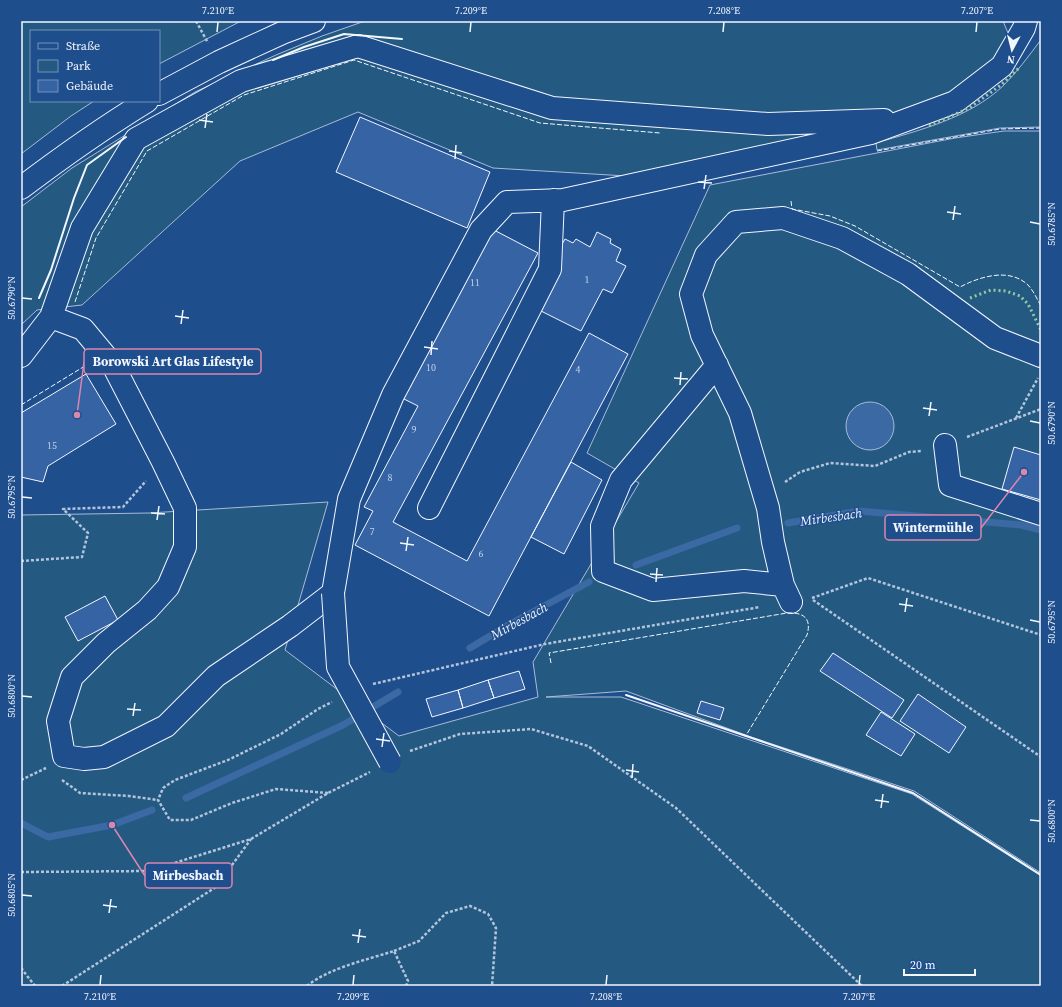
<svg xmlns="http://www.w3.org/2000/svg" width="1062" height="1007" font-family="'Source Serif 4',serif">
<rect width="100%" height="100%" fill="#1f4e8c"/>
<path fill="#245a82" stroke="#a8bbd7" d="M21 21H241L159 64V31H31V101H94L71 116 21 154Z
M365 21H1003L1008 33 999 61 952 95 903 116 643 177 493 168 358 112 240 161 82 305 37 310 21 325V207L72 168 195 92 276 55 322 36Z
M1040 41 1041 42V127L1000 128 877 150 876 143C920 130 969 118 1003 86 1017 72 1028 57 1040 41Z
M1004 131H1041V873L914 791 751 737 626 691 546 697H621L912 794 1041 876V986H21V515L149 513 328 502 285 650 399 736 538 697 533 662 639 483 587 453 710 185 955 138Z"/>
<path fill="#3b69a3" stroke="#a8bbd7" d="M846 426a24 24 0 1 1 48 0a24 24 0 1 1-48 0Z"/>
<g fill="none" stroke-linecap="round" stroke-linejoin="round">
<path stroke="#3b69a3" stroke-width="7" d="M788 523 859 511 1021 525 1041 530
M636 565 737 528
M470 648 512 623 589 582
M186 798 343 725 398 692
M21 823 48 837 112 825 152 810"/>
</g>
<path fill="#3563a3" stroke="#f2f6ff" d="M360 117 490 172 467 228 336 172Z
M492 229 538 253 393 522 467 561 589 333 628 354 489 616 355 545 373 511 364 507 418 406 402 398Z
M597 232 611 239 610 243 621 249 616 261 626 266 612 293 603 289 581 331 539 310 556 266 562 256 557 253 565 239 573 243 576 239 590 247Z
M86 374 116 424 48 466 43 482 21 477V413Z
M1014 447 1041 455V500L1002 489Z
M571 462 602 480 564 554 531 537Z
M105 596 118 620 78 641 65 617Z
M833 653 904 700 892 718 820 671Z
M519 671 525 689 494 698 488 680Z
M488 680 494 698 463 708 458 690Z
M458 690 463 708 432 717 426 699Z
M918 694 966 727 949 753 900 721Z
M701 701 724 708 720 720 697 713Z
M881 712 915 734 901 756 866 735Z"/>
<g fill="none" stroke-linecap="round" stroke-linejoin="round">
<g stroke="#f2f6ff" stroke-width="24">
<path id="minor" d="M51 317 83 329 113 365 163 462 185 508V547L168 587 147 610 106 643 72 677 58 721 64 756 84 759 104 757 166 726 216 676 290 626 333 593 349 499 393 395 481 230 507 202 563 200 871 133 955 102 1002 66 1024 28 1026 21
M21 356 51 317 82 228 136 139 241 81 358 46 552 108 768 124 884 120
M717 365 621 480 602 526 603 571 653 590 744 581 783 585
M945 445 950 485 1041 514
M429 508 550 269 553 200
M791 602 783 585 773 542 768 508 740 413 702 335 691 294 706 255 736 222 783 218 842 238 908 274 995 338 1041 356"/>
</g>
<g stroke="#f2f6ff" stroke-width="24">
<path id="major" d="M159 94 219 62 282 33 314 21
M21 188C62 157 103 128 147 101"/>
</g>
<path stroke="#b3c4dc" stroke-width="2.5" stroke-dasharray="3 2" stroke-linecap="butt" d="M196 21 208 43
M1016 418 1038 378
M967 437 1041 409
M785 482 800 472 830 463 875 466 909 452 922 451
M21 561 82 557 88 533 63 509 123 507 146 481
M812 598 868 578 1041 635
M813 600 1041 757
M373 684 545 644 760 607
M410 751 460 734 531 729 588 746 676 808 862 986
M21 780 46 768
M62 780 80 793 129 796 158 800
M328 793 276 789 232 803 191 820H170L158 800 163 788 175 780 228 760 281 734 318 709 332 702
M21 872 149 871 251 839 328 793 370 772
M394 951 419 941 446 913 470 906 488 914 496 928 492 986
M21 968 35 986
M62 986 216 887 251 839
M307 986C329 968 366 960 394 951L408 981 406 986"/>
<use href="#minor" stroke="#1f4e8c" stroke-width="22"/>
<use href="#major" stroke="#1f4e8c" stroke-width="22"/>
<g stroke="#f2f6ff" stroke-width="24" stroke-linecap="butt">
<path id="minor-bridge" d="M333 593 338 667 390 762"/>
</g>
<use href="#minor-bridge" stroke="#1f4e8c" stroke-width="22"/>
<path stroke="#97c8a6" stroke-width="3" stroke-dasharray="2 3" stroke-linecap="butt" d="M929 126 969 108 1001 85 1020 67
M970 298 991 290 1006 291 1020 296 1028 304 1041 330"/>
<path stroke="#f2f6ff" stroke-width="1" stroke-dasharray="5 2" stroke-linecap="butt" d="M877 151 1000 129 1041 128
M791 201 792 209 830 216 855 226 960 287C979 277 1009 267 1028 285 1033 290 1037 299 1041 306
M75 302 96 238 147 151 244 95 354 60 540 123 660 133
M21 405 98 358
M551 663 549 653 787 613C803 612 812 618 807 635L745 737"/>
<path stroke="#f2f6ff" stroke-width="2" d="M273 60 304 47 344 34 402 39
M39 298 51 270 74 198 87 165 126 137
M626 695 913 793 1041 875"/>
</g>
<path fill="none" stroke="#f2f6ff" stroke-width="1.5" d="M217 32 218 22M470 32 471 22M723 32 724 22M976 32 977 22M199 120 213 122M205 128 207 114M449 151 462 153M455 159 456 145M698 182 712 183M704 189 706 175M947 212 961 214M953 220 955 206M1030 222 1040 224M22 298 32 299M175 316 189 318M181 324 183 310M424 347 438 349M431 355 432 341M674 378 688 379M680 385 681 372M923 408 937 410M929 416 931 402M1030 421 1040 423M22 497 32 498M151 513 165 514M157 520 159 506M400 543 414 545M406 551 408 537M650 574 663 575M656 582 657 568M899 604 913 606M905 612 907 598M1030 620 1040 622M22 696 32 697M127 709 141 710M133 716 135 703M376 739 390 741M382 747 384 733M626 770 639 772M632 778 633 764M875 800 889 802M881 808 883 794M1030 820 1040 821M22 895 32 896M103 905 117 907M109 913 111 899M352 935 366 937M358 943 360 929M100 985 101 975M353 985 354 975M606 985 607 975M859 985 860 975"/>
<g text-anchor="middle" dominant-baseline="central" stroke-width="3" stroke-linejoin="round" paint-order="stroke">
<g font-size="10" fill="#c3d1e8">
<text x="587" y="279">1</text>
<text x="475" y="282">11</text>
<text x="431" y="367">10</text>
<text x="578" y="369">4</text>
<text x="414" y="429">9</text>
<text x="52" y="445">15</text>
<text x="390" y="477">8</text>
<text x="372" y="531">7</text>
<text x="481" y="553">6</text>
</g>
<g font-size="13" font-style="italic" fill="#f2f6ff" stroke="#1f4e8c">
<text transform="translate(831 517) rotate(-8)">Mirbesbach</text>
<text transform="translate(519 621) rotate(-29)">Mirbesbach</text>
</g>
</g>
<path fill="none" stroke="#da87ad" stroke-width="1.5" d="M77 415L84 362M1024 472L981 528M112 825L145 876"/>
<g fill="#da87ad" stroke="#1f4e8c" stroke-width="1.5">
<circle cx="77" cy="415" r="4"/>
<circle cx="1024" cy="472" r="4"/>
<circle cx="112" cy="825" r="4"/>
</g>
<g fill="#1f4e8c" stroke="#da87ad" stroke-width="1.5">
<rect x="84" y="349" width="177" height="25" rx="4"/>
<rect x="885" y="515" width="96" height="25" rx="4"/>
<rect x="145" y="863" width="87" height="25" rx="4"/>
</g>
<g font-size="13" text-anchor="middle" font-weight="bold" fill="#f2f6ff">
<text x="173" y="366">Borowski Art Glas Lifestyle</text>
<text x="933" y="532">Wintermühle</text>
<text x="188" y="880">Mirbesbach</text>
</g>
<rect width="1062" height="1007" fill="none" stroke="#1f4e8c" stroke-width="44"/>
<rect x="30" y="30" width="130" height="72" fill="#1f4e8c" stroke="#7391ba"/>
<rect x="38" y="43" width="20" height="6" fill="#1f4e8c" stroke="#7391ba"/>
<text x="66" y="50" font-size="12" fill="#f2f6ff">Straße</text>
<rect x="38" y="60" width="20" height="12" fill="#245a82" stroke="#7391ba"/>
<text x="66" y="70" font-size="12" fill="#f2f6ff">Park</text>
<rect x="38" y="80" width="20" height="12" fill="#3563a3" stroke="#7391ba"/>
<text x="66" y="90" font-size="12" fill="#f2f6ff">Gebäude</text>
<g transform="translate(1012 50) rotate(187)" stroke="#1f4e8c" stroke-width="3" paint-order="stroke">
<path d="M0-3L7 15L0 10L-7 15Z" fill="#f2f6ff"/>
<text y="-6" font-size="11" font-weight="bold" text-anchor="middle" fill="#f2f6ff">N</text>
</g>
<path d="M904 969v6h71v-6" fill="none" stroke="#f2f6ff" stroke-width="2"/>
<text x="910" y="969" font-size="12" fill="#f2f6ff" stroke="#1f4e8c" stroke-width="3" paint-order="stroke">20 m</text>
<rect x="22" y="22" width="1018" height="963" fill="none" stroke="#f2f6ff" stroke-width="1.5"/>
<g font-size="10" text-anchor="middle" fill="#f2f6ff">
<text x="218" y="14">7.210°E</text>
<text x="471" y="14">7.209°E</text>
<text x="724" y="14">7.208°E</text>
<text x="977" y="14">7.207°E</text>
<text transform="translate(1051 224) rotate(-90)" y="4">50.6785°N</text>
<text transform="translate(11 298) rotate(-90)" y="4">50.6790°N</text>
<text transform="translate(1051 423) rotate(-90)" y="4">50.6790°N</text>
<text transform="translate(11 497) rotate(-90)" y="4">50.6795°N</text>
<text transform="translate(1051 622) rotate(-90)" y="4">50.6795°N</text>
<text transform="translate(11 696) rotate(-90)" y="4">50.6800°N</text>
<text transform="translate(1051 821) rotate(-90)" y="4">50.6800°N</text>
<text transform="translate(11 895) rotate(-90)" y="4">50.6805°N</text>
<text x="100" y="1000">7.210°E</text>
<text x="353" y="1000">7.209°E</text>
<text x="606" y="1000">7.208°E</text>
<text x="859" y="1000">7.207°E</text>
</g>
</svg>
